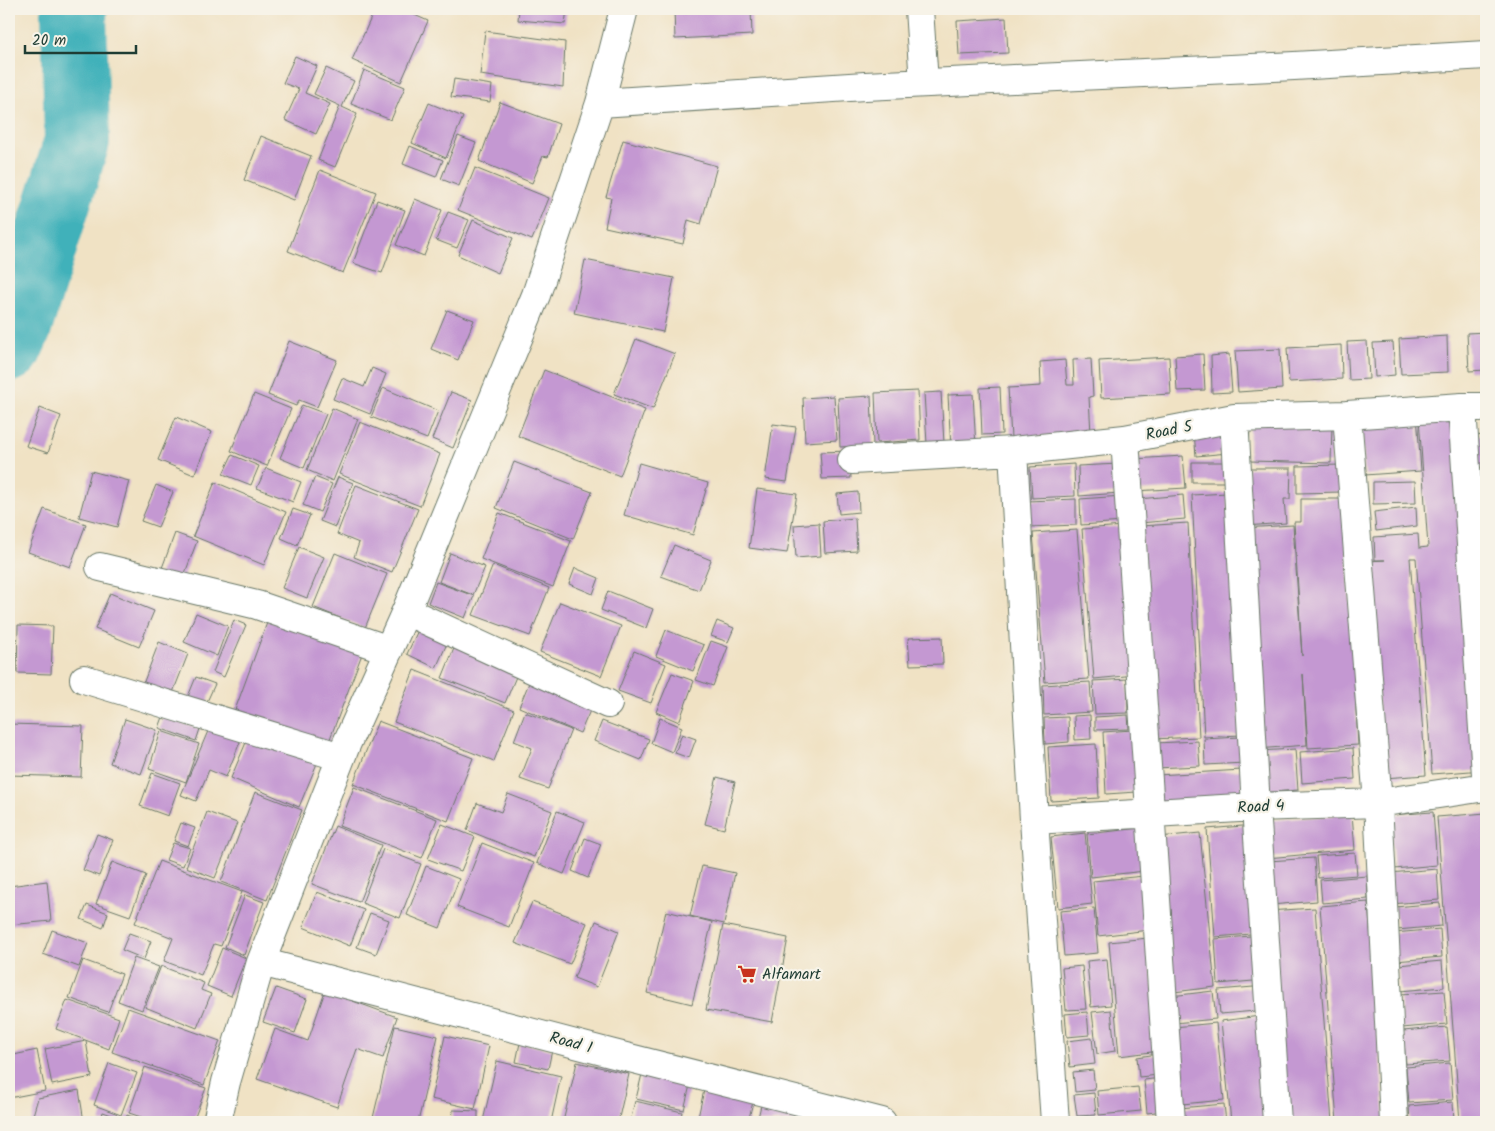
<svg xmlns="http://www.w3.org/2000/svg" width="1495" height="1131" font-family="Kalam,sans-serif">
<rect width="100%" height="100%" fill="#f7f3e8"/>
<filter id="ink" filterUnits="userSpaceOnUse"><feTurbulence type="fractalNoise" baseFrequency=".02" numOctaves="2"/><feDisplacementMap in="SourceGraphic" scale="10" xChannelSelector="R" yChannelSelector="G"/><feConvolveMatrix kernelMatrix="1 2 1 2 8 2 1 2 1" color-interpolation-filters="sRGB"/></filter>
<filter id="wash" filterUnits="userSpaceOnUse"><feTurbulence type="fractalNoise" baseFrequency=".0096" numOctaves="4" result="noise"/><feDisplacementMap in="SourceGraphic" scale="20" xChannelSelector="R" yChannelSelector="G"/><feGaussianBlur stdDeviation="1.12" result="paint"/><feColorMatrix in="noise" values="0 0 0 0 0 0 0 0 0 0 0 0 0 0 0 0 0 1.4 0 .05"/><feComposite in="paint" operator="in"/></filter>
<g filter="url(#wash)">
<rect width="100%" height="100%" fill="#f0e2c4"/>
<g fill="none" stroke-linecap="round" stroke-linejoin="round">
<path stroke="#41b1ba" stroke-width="66" d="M9 349 19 327 77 141 74 12 75 9"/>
</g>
<g id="blocks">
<path fill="#c498d2" d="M375 9H401L428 21 401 82 352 60Z
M519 9H567L565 24 518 20Z
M674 9H751L752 35 675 39Z
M950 9H1002V10L950 13Z
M1006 18 1008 53 959 55 957 21Z
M485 31 565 42 563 87 480 75Z
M295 56 317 66 305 93 330 104 316 134 285 120 299 89 283 83Z
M326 68 354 81 342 107 357 114 335 167 318 160 340 106 314 94Z
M364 70 405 87 391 120 351 104Z
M454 79 492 85 490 102 451 97Z
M500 102 559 124 548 157 543 156 532 183 479 161Z
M429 103 463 117 446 158 412 143Z
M261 136 311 156 294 200 244 180Z
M458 136 476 143 459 186 441 179Z
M623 140 717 166 701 224 688 220 683 244 605 227 611 198 606 197Z
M410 146 443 160 436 177 403 164Z
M475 168 549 198 532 240 458 210Z
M320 170 376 192 343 273 288 251Z
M415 199 442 210 424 256 396 245Z
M377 200 405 210 382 273 353 263Z
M448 212 469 220 457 248 436 240Z
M473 220 513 238 498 273 458 255Z
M585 260 674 278 663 332 574 313Z
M447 310 474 320 458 360 431 349Z
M1486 332V370L1469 371 1467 333Z
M1447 336 1448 372 1401 374 1399 339Z
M636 339 675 354 653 409 614 394Z
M289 341 337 360 317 407 299 400 296 406 268 395Z
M1367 341 1369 379 1349 380 1347 342Z
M1393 342 1395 375 1375 377 1373 343Z
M1341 345 1342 379 1289 382 1287 348Z
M1280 349 1282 389 1238 392 1235 351Z
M1203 354 1205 390 1177 391 1175 356Z
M1229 354 1232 392 1212 393 1211 356Z
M1169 357 1171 394 1101 398 1099 361Z
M1091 359 1093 396 1089 397 1091 434 1011 438 1008 388 1041 386 1040 362 1065 360 1067 385H1074L1073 360Z
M372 368 386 374 370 414 333 399 342 378 364 387Z
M544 370 645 410 620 476 518 436Z
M1000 387 1002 434 982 435 980 388Z
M383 388 438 411 427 439 371 417Z
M918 391 920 440 877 443 875 393Z
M451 392 472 400 453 448 432 439Z
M941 392 944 443 927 444 924 393Z
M254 394 291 409 267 466 231 451Z
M973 394 976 448 951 449 948 395Z
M834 396 837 440 805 442 803 398Z
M871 396 873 445 840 447 838 398Z
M302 405 326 414 304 468 280 458Z
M40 408 61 416 48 453 26 446Z
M332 408 358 419 333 481 307 470Z
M1417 415 1421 471 1365 475 1361 418Z
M1457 415 1483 770 1432 774 1416 558H1410L1426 775 1384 778 1368 561 1385 560H1375L1374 537 1418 534 1419 548 1428 547 1419 418Z
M176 417 212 432 194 475 158 460Z
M1250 421 1332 424 1331 463 1249 461Z
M360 422 440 454 420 506 339 474Z
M773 424 796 427 787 482 765 479Z
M1227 430 1228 453 1196 456 1194 432Z
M1486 435V467L1472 468 1470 436Z
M849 451 851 478 822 479 820 452Z
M232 455 259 466 251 485 223 474Z
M1183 456 1186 488 1135 491 1133 459Z
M514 462 592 492 573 539 496 508Z
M1192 462H1225V482H1192Z
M639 463 708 483 693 535 624 515Z
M1074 464 1075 496 1032 498 1030 467Z
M1119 464 1120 493 1079 496 1078 466Z
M1342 465V492L1297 493V466Z
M266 468 301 482 293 502 257 488Z
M1248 468H1291L1290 499H1284L1286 523 1245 526 1244 500H1255L1248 499Z
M91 471 129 481 117 527 79 517Z
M315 477 332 484 320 512 303 505Z
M338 477 353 483 335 527 320 521Z
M1415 481 1416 503 1373 504V482Z
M215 482 286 512 264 565 193 536Z
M156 485 173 492 158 527 141 521Z
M356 485 418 509 392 572 354 557 359 543 337 534Z
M757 489 797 494 787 553 749 548Z
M858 492 859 512 839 514 837 494Z
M1227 493 1240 735 1204 737 1192 495Z
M1183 495 1185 519 1140 523 1138 499Z
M1122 496 1123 522 1081 525 1080 499Z
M1076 499V525L1029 527 1027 501Z
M1301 499H1344L1358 745 1308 748 1303 674 1307 745 1257 749 1244 528 1293 525 1302 656 1294 522H1301Z
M1416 507 1417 526 1376 531 1374 512Z
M44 509 86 524 70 567 28 552Z
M293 509 310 515 297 545 281 538Z
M499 513 571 541 553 587 481 559Z
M855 518 857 551 825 553 823 521Z
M819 523 821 556 796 558 794 525Z
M1188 523 1199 737 1152 739 1141 526Z
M1124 526 1136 675 1094 679 1082 529Z
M1077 530 1089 679 1045 682 1033 533Z
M175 533 197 541 181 584 159 576Z
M674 545 711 560 699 590 661 576Z
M299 547 324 557 307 598 282 588Z
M335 553 387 574 365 628 313 607Z
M450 553 485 567 473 595 439 582Z
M493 565 549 588 530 636 473 615Z
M575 568 599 578 593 594 569 584Z
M436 582 474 596 465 618 428 603Z
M608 591 653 609 646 628 601 610Z
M110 593 154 611 139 647 95 629Z
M560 602 621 626 601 676 540 652Z
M196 613 228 626 217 656 184 642Z
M234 620 246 625 224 677 213 672Z
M268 620 362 654 328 744 235 710Z
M717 621 734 628 728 642 711 636Z
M18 625 53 626 51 674 17 673Z
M420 626 449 639 436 668 407 654Z
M666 630 704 645 693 671 656 656Z
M942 637 943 664 910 665 908 638Z
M457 641 520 667 505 703 442 678Z
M711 641 728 647 713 686 696 680Z
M159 642 188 654 172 695 143 684Z
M634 651 666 664 651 703 618 691Z
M414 670 514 710 494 761 394 722Z
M672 673 694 681 679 722 656 712Z
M196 677 215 684 205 706 187 699Z
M531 678 593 704 580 733 519 707Z
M1127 679 1128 713 1095 714 1093 681Z
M1090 682 1092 712 1044 715 1043 685Z
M525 712 571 730 548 789 520 779 532 748 514 741Z
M1090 715 1091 739 1075 740 1074 716Z
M1128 715 1129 729 1095 730V717Z
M163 717 200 729 196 741 159 728Z
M1068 717 1069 742 1045 744 1044 718Z
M660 718 682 727 672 752 651 743Z
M125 719 157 730 141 774 110 763Z
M378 721 473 758 448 821 353 784Z
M602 721 649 739 641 760 594 741Z
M9 724 83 726 81 777 9 775Z
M211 724 242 737 226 777 209 770 196 801 181 795Z
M1133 730 1137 792 1106 794 1103 732Z
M161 731 199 744 186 782 149 769Z
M250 733 318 761 299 807 231 778Z
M682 734 696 739 689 758 675 753Z
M1240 737 1245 763 1205 765 1204 739Z
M1198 741 1200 766 1155 768V743Z
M1096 744 1099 798 1051 801 1048 747Z
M1353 748 1355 779 1302 783 1300 752Z
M1295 749 1298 790 1260 793 1258 751Z
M1242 770 1243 803 1159 808 1157 775Z
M152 773 180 783 168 816 140 806Z
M717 777 735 782 724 829 705 824Z
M354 787 437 819 422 858 339 826Z
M255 792 302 810 267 900 221 882Z
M508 794 552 811 534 857 467 830 477 803 501 812Z
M557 811 585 822 564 874 537 863Z
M207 812 237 823 215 878 186 867Z
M1433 812 1437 865 1394 869 1389 815Z
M1486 813V1122H1460L1437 817Z
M1352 814 1355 850 1267 858 1264 821Z
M181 823 195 828 188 846 174 841Z
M442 824 475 837 461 871 428 859Z
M1254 825 1262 933 1215 937 1207 829Z
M335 826 381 845 359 902 312 884Z
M1141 828 1145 871 1091 877 1087 834Z
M1085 833 1092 904 1058 908 1051 837Z
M1200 833 1215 987 1174 992 1159 837Z
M97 834 113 840 99 876 83 870Z
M585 838 601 844 588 878 572 871Z
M173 843 190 848 183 866 166 860Z
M482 843 534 863 509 927 457 907Z
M383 849 421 864 400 918 362 903Z
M1355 853 1357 875 1318 878 1316 856Z
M1314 858 1317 901 1271 905 1268 861Z
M159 861 242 892 221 946 214 944 201 975 164 961 173 938 135 923Z
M112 862 146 875 130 916 96 904Z
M426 866 459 879 440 928 407 915Z
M702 866 735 873 724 924 690 916Z
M1437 869 1439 900 1391 904 1389 873Z
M1144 876 1149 930 1098 936 1093 881Z
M1367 876 1368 899 1322 903 1320 880Z
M47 881 51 921 9 925V886Z
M317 892 364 910 350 946 303 927Z
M245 895 264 902 244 955 225 947Z
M532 902 587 923 570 964 515 943Z
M1368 902 1385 1122H1337L1320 906Z
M1440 903 1442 926 1397 930 1395 907Z
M87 905 108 913 103 928 81 919Z
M1094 908 1098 953 1064 956 1060 911Z
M1315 908 1332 1122H1284L1267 911Z
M666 911 712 922 692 1004 647 993Z
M370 913 389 920 376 954 357 947Z
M596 921 619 931 597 987 574 978Z
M723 925 788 938 772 1022 706 1010Z
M1440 929 1442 957 1395 961 1393 933Z
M52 930 88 943 79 967 43 954Z
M129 933 151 941 144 959 122 950Z
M1262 935 1265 980 1218 984 1215 939Z
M1148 938 1160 1051 1119 1056 1109 942Z
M222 948 246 958 231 996 207 986Z
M134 958 159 967 142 1010 118 1001Z
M1107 959 1111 1005 1091 1007 1087 961Z
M83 960 122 974 108 1012 69 998Z
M1442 961 1444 987 1400 991 1398 965Z
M161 966 204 983 201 990 211 994 197 1028 145 1007Z
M1082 966 1086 1009 1066 1010 1062 968Z
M1265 986 1268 1010 1220 1014 1218 990Z
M276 988 307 999 295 1033 263 1022Z
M325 991 397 1017 383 1058 357 1049 337 1107 257 1079 275 1029 308 1041Z
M1213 991 1216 1019 1174 1023 1171 996Z
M1444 991 1447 1024 1402 1028 1400 994Z
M67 1000 119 1018 109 1049 56 1029Z
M128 1008 220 1041 204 1085 112 1052Z
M1111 1010 1115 1051 1097 1054 1092 1012Z
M1087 1012 1089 1035 1067 1037 1065 1014Z
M1260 1016 1271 1122H1231L1221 1021Z
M1216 1023 1224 1100 1182 1104 1174 1027Z
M395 1026 438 1036 418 1122H372Z
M1447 1027 1450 1061 1406 1064 1403 1031Z
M445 1036 489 1046 475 1109 431 1099Z
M1092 1038 1095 1064 1070 1067 1067 1041Z
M86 1041 92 1077 52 1085 45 1049Z
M520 1043 552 1050 548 1069 516 1062Z
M37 1050 45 1091 9 1098V1056Z
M1158 1054 1159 1075 1139 1077 1137 1057Z
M497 1061 561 1076 551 1122 483 1121Z
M577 1062 629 1074 618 1122H563Z
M109 1063 137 1073 121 1115 94 1105Z
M1450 1063 1453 1100 1409 1103 1406 1067Z
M145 1067 206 1088 193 1122H156L129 1113Z
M1093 1070 1095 1090 1075 1092 1073 1072Z
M642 1074 690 1085 684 1110 636 1099Z
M1161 1078 1164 1111 1147 1113 1144 1080Z
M1138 1087 1141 1111 1099 1115 1097 1091Z
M79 1090 84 1122H31L38 1098Z
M704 1090 753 1102 748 1122H697Z
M1094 1093 1096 1115 1077 1116 1074 1095Z
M635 1101 682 1112 680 1122H630Z
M1453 1102 1454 1122H1410L1409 1106Z
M1224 1104 1226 1122H1181L1180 1108Z
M761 1105 798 1113 796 1122H757Z
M453 1110 478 1111V1122H452Z
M103 1112 126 1120 127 1115 146 1122H100Z"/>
</g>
</g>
<g filter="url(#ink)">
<use href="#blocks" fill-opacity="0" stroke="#687766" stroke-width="1"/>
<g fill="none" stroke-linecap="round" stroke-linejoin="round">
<g stroke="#687766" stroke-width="30">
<path id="minor" d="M919 9 924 83
M600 103 865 86 1294 66 1486 55
M1462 407 1486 775
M1347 415 1378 803 1394 1122
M1234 418 1256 807 1277 1122
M1125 439 1171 1122
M1013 451 1034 820 1055 1122
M852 460 1013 451 1125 439 1234 418 1347 415 1462 407H1486
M100 567 257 605 389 650
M406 611 608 704
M84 679 341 757
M1034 820 1256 807 1378 803 1486 787
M261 962 610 1053 882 1122
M217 1122 226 1082 261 962 346 745 406 611 536 295 600 103 624 9"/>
</g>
<use href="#minor" stroke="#fff" stroke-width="28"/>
</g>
</g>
<defs>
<g id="supermarket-bare" transform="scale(1.5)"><path d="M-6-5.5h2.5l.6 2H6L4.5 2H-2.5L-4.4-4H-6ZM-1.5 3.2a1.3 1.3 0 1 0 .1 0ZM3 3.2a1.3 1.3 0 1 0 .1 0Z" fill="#c8321e" stroke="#f7f3e8" stroke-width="2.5" paint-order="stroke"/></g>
</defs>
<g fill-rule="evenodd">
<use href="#supermarket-bare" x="747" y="974"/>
</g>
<g text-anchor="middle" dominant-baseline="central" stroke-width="4.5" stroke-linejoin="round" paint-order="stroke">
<g font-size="16" fill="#1f3d34" stroke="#f7f3e8">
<text transform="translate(1169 431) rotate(-11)">Road 5</text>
<text transform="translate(1261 807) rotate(-3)">Road 4</text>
<text transform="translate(571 1043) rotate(15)">Road 1</text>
</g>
<g font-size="16" fill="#1f3d34" stroke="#f7f3e8" text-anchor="start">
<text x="762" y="974">Alfamart</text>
</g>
</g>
<rect width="1495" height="1131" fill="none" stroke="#f7f3e8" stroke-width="30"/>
<path d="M25 45v8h111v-8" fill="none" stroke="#1f3d34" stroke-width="2.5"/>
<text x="32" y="45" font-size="15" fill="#1f3d34" stroke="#f7f3e8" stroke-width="4" paint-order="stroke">20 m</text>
</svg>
